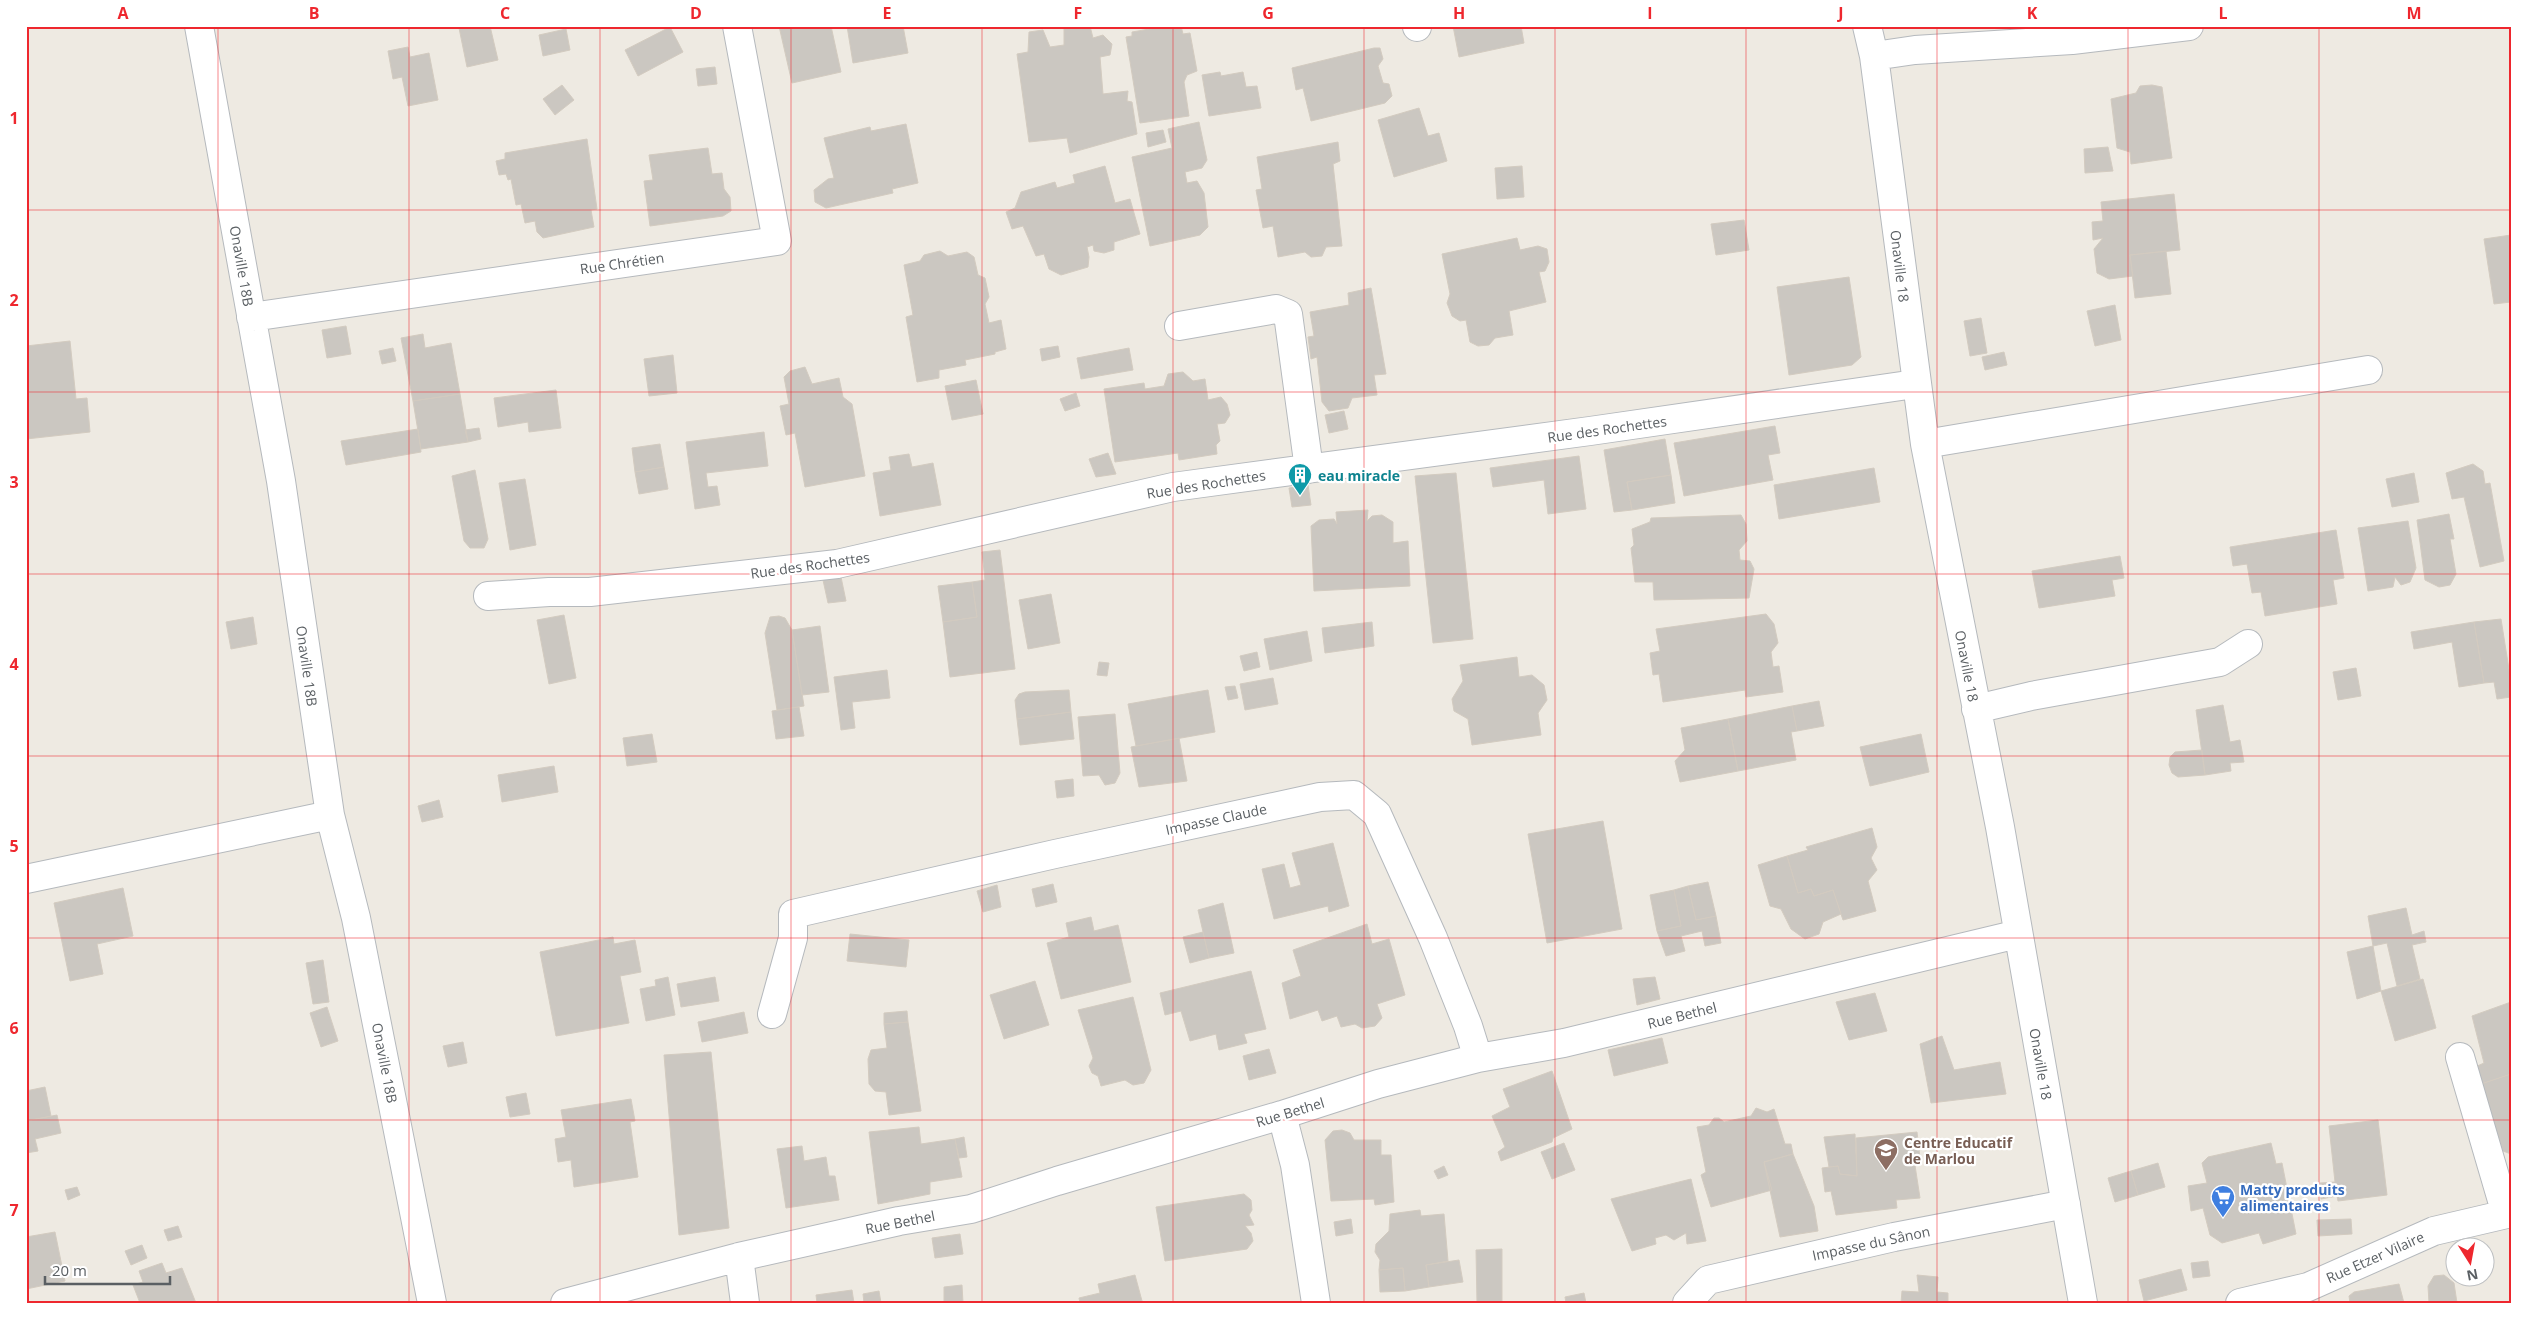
<svg xmlns="http://www.w3.org/2000/svg" width="2537" height="1329" font-family="'Open Sans',sans-serif">
<rect width="100%" height="100%" fill="#eeeae2"/>
<path fill="#cbc7c1" stroke="#d3cbc0" d="M470 26H490L498 60 467 67 459 28Z
M779 26H831L841 72 792 83Z
M847 26H903L908 53 853 63Z
M1064 26H1090L1093 38 1103 35 1112 44 1110 55 1100 57 1103 94 1128 91 1127 101 1132 102 1137 134 1070 153 1067 138 1029 142 1017 54 1028 52 1029 32 1043 30 1050 47 1064 45Z
M1167 26H1181L1183 34 1190 33 1197 71 1187 75 1184 82 1189 116 1140 123 1126 37 1132 36V32Z
M1453 26H1521L1524 43 1459 57Z
M670 27 683 52 638 76 625 50Z
M566 29 570 50 543 56 539 35Z
M408 47 410 57 429 53 438 100 408 106 402 77 393 79 388 51Z
M1374 48H1380L1383 59 1378 66 1383 83 1389 84 1392 96 1385 103 1311 121 1303 88 1296 90 1292 68Z
M715 67 717 84 698 86 696 69Z
M1220 72 1221 76 1243 72 1246 87 1257 86 1261 108 1209 116 1202 75Z
M562 85 574 100 555 115 543 99Z
M2152 85 2162 87 2172 158 2131 164 2130 152 2117 148 2111 99 2136 93 2140 86Z
M1419 108 1428 136 1439 133 1447 161 1394 177 1378 120Z
M1199 122 1207 160 1202 168 1185 172 1187 183 1197 181 1204 193 1208 227 1200 235 1150 246 1132 157 1172 148 1168 129Z
M906 124 918 183 892 189 893 193 826 208 815 202 814 190 828 179 834 178 824 138 870 127 871 131Z
M1163 130 1166 142 1148 147 1146 133Z
M587 139 597 209 591 210 594 227 543 238 537 232 535 221 525 223 521 204 516 205 511 179 508 180 506 174 499 175 496 161 505 159V153Z
M1338 142 1340 161 1333 164 1342 246 1326 247 1322 256 1311 257 1305 252 1278 257 1273 226 1263 228 1256 190 1262 189 1257 157Z
M2108 147 2113 171 2085 173 2084 149Z
M708 148 712 174 722 173 724 189 730 197 731 211 723 216 650 226 644 181 653 180 649 155Z
M1105 166 1115 203 1130 199 1140 234 1114 242V250L1104 253 1094 251 1093 245 1087 247 1089 257 1088 267 1061 275 1049 269 1044 254 1036 256 1023 226 1012 229 1006 212 1015 208 1021 192 1055 182 1057 188 1075 183 1073 175Z
M1522 166 1524 197 1497 199 1495 168Z
M2174 194 2180 250 2130 255 2133 276 2109 279 2097 273 2094 249 2103 238 2093 240 2092 222 2103 221 2101 202Z
M1744 220 1749 250 1716 255 1711 224Z
M2511 235V302L2494 304 2484 239Z
M1517 238 1520 250 1538 246 1547 249 1549 262 1545 271 1539 272 1546 302 1509 311 1513 335 1495 338 1489 345 1478 346 1470 342 1466 320 1460 321 1452 316 1447 303 1450 294 1442 254Z
M940 251 948 256 967 252 974 257 978 275 985 278 989 297 985 304 989 323 1001 320 1006 349 995 352V354L965 360 966 365 939 370V378L917 382 906 317 913 315 904 265 920 261 924 255Z
M2166 251 2171 294 2135 298 2130 255Z
M1849 277 1861 357 1852 365 1789 375 1777 287Z
M1371 288 1386 374 1374 375 1377 395 1352 398 1348 408 1329 411 1322 402 1317 357 1311 359 1308 337 1314 336 1310 312 1349 305 1348 293Z
M2115 305 2121 340 2095 346 2087 311Z
M1981 318 1987 353 1970 356 1964 321Z
M346 326 351 354 327 358 322 330Z
M423 334 425 348 451 343 460 394 413 401 401 338Z
M70 341 76 399 87 398 90 432 26 439V346Z
M1058 346 1060 357 1042 361 1040 349Z
M393 348 396 361 382 364 379 351Z
M1129 348 1133 370 1081 379 1077 358Z
M2004 352 2007 365 1985 370 1982 357Z
M673 355 677 393 649 396 644 359Z
M805 367 812 384 839 378 843 397 852 404 865 476 805 487 795 433 786 435 780 406 789 404 784 377 790 371Z
M1183 372 1193 381 1205 379 1208 400 1221 397 1227 404 1230 415 1225 423 1217 424 1220 441 1216 445 1217 454 1179 460 1178 453 1115 462 1104 389 1144 383 1145 389 1164 386 1168 374Z
M976 380 983 414 952 420 945 386Z
M556 390 561 428 529 432 528 422 498 427 494 398Z
M1076 393 1080 406 1065 411 1060 399Z
M460 394 468 442 421 449 413 401Z
M1344 411 1348 429 1329 433 1325 415Z
M1775 426 1780 453 1768 455 1773 480 1684 496 1674 443Z
M479 428 481 439 468 442 465 430Z
M418 429 421 452 346 465 341 441Z
M764 432 768 466 706 473 708 487 717 486 720 505 695 509 686 442Z
M1665 439 1671 475 1627 482 1632 510 1614 512 1604 450Z
M660 444 664 467 635 472 632 448Z
M1108 453 1116 474 1096 477 1089 459Z
M909 454 912 467 933 463 941 505 880 516 873 473 891 470 889 457Z
M1579 456 1586 509 1548 514 1544 480 1493 487 1490 468Z
M2473 464 2483 471 2485 484 2490 483 2504 561 2480 567 2464 497 2452 499 2446 473Z
M664 467 668 489 639 494 635 472Z
M1874 468 1880 502 1779 519 1774 485Z
M475 470 488 539 484 548H470L464 541 452 476Z
M1456 473 1473 639 1433 643 1415 476Z
M2414 473 2419 502 2392 507 2386 479Z
M1671 475 1675 503 1632 510 1627 482Z
M525 479 536 545 510 550 499 483Z
M1308 485 1311 505 1292 507 1289 488Z
M1368 510 1367 521 1372 516 1382 515 1393 522V543L1408 541 1410 586 1314 591 1311 526 1319 520 1334 519 1337 524 1336 512Z
M2449 514 2454 539H2450L2456 574 2450 585 2439 587 2425 580 2417 520Z
M1741 515 1746 524 1747 541 1739 550 1740 560 1750 561 1754 569 1749 598 1654 600 1653 582H1635L1631 548 1634 545 1632 529 1650 522 1651 518Z
M2408 521 2416 568 2410 582 2401 585 2395 577 2393 587 2368 591 2358 528Z
M2336 530 2344 578 2333 580 2337 604 2265 616 2261 592 2252 593 2247 564 2233 566 2230 547Z
M1000 550 1015 669 950 677 943 622 977 617 972 582 985 580 982 552Z
M2120 556 2124 578 2112 580 2115 596 2039 608 2032 571Z
M841 577 846 601 828 603 823 580Z
M972 582 977 617 943 622 938 586Z
M1051 594 1060 643 1028 649 1019 600Z
M1766 614 1774 624 1778 643 1771 652 1773 667 1779 666 1783 692 1746 697 1745 690 1663 702 1659 674 1653 675 1650 653 1660 651 1656 629Z
M564 615 576 678 549 684 537 620Z
M779 616 785 618 792 630 804 706 777 710 765 633 770 617Z
M253 617 257 644 231 649 226 622Z
M2501 619 2511 682V697L2497 699 2494 682 2484 683 2474 622Z
M1372 622 1374 646 1325 653 1322 628Z
M2474 622 2484 683 2459 687 2452 642 2414 649 2411 632Z
M820 626 829 692 802 695 792 630Z
M1307 631 1312 661 1270 670 1264 639Z
M1257 652 1260 667 1244 671 1240 656Z
M1517 657 1519 677 1532 675 1544 685 1547 700 1538 713 1541 735 1472 745 1468 719 1454 711 1452 699 1463 681 1460 665Z
M1099 662 1109 663 1107 676 1097 675Z
M2356 668 2361 696 2338 700 2333 672Z
M887 670 890 698 852 702 855 728 841 730 834 677Z
M1273 678 1278 704 1245 710 1240 684Z
M1235 686 1238 698 1228 700 1225 687Z
M1069 690 1071 712 1017 719 1015 700 1019 694 1025 692Z
M1208 690 1215 732 1136 746 1128 704Z
M1819 701 1824 726 1797 731 1792 706Z
M2223 705 2230 742 2240 740 2244 762 2230 763 2231 771 2205 775 2196 710Z
M1792 706 1797 731 1791 732 1796 760 1738 771 1728 719Z
M799 707 804 736 776 739 772 711Z
M1071 712 1074 739 1020 745 1017 719Z
M1115 714 1120 773 1115 783 1105 785 1099 775 1083 776 1078 717Z
M1728 719 1738 771 1680 782 1675 761 1685 750 1681 728Z
M652 734 657 762 627 766 623 738Z
M1921 734 1929 772 1870 786 1860 747Z
M1179 738 1187 781 1139 787 1131 747Z
M2202 750 2205 775 2178 777 2172 773 2169 765 2170 757 2175 752Z
M554 766 558 792 502 802 498 775Z
M1073 779 1074 796 1057 798 1055 781Z
M439 800 443 817 422 822 418 806Z
M1603 821 1622 929 1547 943 1528 834Z
M1872 828 1877 847 1871 858 1877 870 1868 881 1876 911 1843 920 1833 890 1814 896 1811 889 1798 893 1787 856 1808 850 1806 847Z
M1333 843 1349 906 1329 912 1328 906 1274 919 1262 869 1284 864 1290 888 1301 885 1292 853Z
M1787 856 1798 893 1811 889 1814 896 1833 890 1841 914 1823 922 1819 934 1805 939 1791 929 1781 909 1770 906 1758 865Z
M1708 882 1716 916 1696 920 1688 886Z
M1053 884 1057 902 1036 907 1032 889Z
M997 885 1001 907 983 912 977 891Z
M1688 886 1696 920 1716 916 1721 943 1705 946 1702 931 1681 936 1685 951 1666 956 1657 931 1681 926 1674 890Z
M123 888 133 936 97 944 103 974 70 981 54 903Z
M1674 890 1681 926 1657 931 1650 895Z
M1223 903 1234 953 1209 958 1198 910Z
M2406 908 2412 935 2424 931 2426 942 2412 945 2420 979 2397 986 2387 943 2373 946 2368 916Z
M1091 917 1094 931 1118 925 1131 982 1061 999 1047 943 1069 937 1066 923Z
M1367 924 1372 944 1389 939 1405 995 1377 1004 1382 1018 1375 1026 1362 1028 1355 1024 1341 1027 1337 1016 1322 1021 1318 1010 1290 1019 1282 983 1301 976 1293 950Z
M1203 932 1209 958 1190 963 1183 937Z
M850 934 909 940 906 967 847 961Z
M613 937 614 944 635 940 641 972 620 976 629 1023 556 1036 540 952Z
M2373 946 2381 991 2357 999 2347 952Z
M323 960 329 1002 313 1004 306 963Z
M1251 971 1266 1029 1244 1034 1247 1043 1219 1050 1216 1034 1190 1041 1181 1011 1165 1015 1160 993Z
M668 977 675 1015 646 1021 640 989 656 986 655 980Z
M715 977 719 1001 681 1007 677 984Z
M1655 977 1660 999 1637 1005 1633 979Z
M2423 979 2436 1028 2395 1041 2381 991Z
M1035 981 1049 1025 1004 1039 990 995Z
M1875 993 1887 1031 1849 1040 1836 1002Z
M1133 997 1151 1070 1144 1083 1133 1085 1125 1080 1101 1086 1098 1076 1092 1073 1089 1066 1093 1058 1078 1010Z
M2511 1002V1074L2481 1084 2475 1067 2484 1063 2472 1016Z
M327 1007 338 1041 321 1047 310 1013Z
M907 1011 908 1022 884 1024V1013Z
M744 1012 748 1033 702 1042 698 1022Z
M908 1022 921 1111 889 1115 886 1092 875 1091 869 1084 868 1059 871 1050 887 1048 884 1024Z
M1942 1036 1954 1070 2000 1062 2006 1094 1931 1103 1920 1044Z
M1662 1038 1668 1063 1614 1076 1608 1050Z
M463 1042 467 1063 448 1067 443 1046Z
M1269 1049 1276 1073 1249 1080 1243 1056Z
M711 1052 729 1228 679 1235 664 1055Z
M1552 1071 1572 1129 1553 1138 1552 1142 1501 1161 1498 1152 1505 1147 1492 1116 1510 1107 1503 1089Z
M2511 1074V1154L2503 1151 2481 1084Z
M45 1087 51 1116 26 1121V1091Z
M526 1093 530 1114 510 1117 506 1097Z
M631 1099 635 1121 630 1122 638 1177 574 1187 571 1160 558 1162 555 1139 566 1137 561 1110Z
M1756 1108 1767 1112 1774 1109 1785 1144H1791L1793 1154 1764 1162 1772 1190 1711 1207 1701 1175 1706 1172 1697 1127 1709 1125 1714 1118H1719L1724 1122 1751 1116Z
M57 1115 61 1133 35 1139 38 1151 26 1153V1121Z
M2378 1120 2387 1195 2338 1201 2337 1196 2321 1199 2320 1183 2335 1182 2329 1126Z
M919 1127 921 1144 955 1139 962 1177 930 1182V1194L878 1204 869 1132Z
M1342 1130 1350 1133 1354 1140H1381V1155H1391L1394 1202 1375 1205 1374 1199 1331 1201 1325 1140 1333 1131Z
M1917 1132 1920 1158 1914 1159 1920 1198 1896 1200 1897 1208 1836 1215 1831 1191 1825 1192 1822 1168 1838 1166 1840 1174 1857 1176 1856 1138Z
M1855 1134 1857 1176 1840 1174 1838 1166 1829 1167 1824 1137Z
M964 1137 967 1157 959 1158 955 1139Z
M1564 1143 1575 1170 1552 1179 1541 1152Z
M2271 1143 2276 1164 2282 1163 2296 1234 2263 1244 2259 1233 2222 1243 2210 1235 2203 1208 2191 1211 2188 1186 2207 1183 2202 1163 2208 1157Z
M802 1146 804 1161 826 1157 829 1176H835L839 1200 786 1208 777 1149Z
M1793 1154 1814 1206 1818 1231 1780 1237 1764 1162Z
M2158 1163 2165 1187 2138 1195 2131 1171Z
M1444 1166 1448 1175 1438 1179 1434 1171Z
M2131 1171 2138 1195 2115 1202 2108 1178Z
M1691 1179 1706 1241 1687 1244 1686 1233 1674 1240 1666 1235 1655 1238 1656 1244 1632 1251 1611 1199Z
M77 1187 80 1195 68 1200 65 1190Z
M1244 1194 1251 1200 1252 1210 1249 1215 1254 1225 1245 1226 1251 1233 1253 1241 1247 1249 1165 1261 1156 1207Z
M1420 1210 1421 1216 1444 1214 1448 1261 1426 1265 1429 1287 1405 1291 1403 1268 1379 1270 1380 1260 1375 1252 1376 1244 1389 1231 1390 1214Z
M1351 1219 1353 1233 1336 1236 1334 1222Z
M2351 1219 2352 1234 2318 1236 2317 1220Z
M178 1226 182 1237 168 1241 164 1230Z
M55 1232 65 1281 26 1289V1237Z
M960 1234 963 1254 935 1258 932 1238Z
M142 1245 147 1258 131 1265 125 1251Z
M1502 1249V1303H1477L1476 1250Z
M1459 1260 1463 1282 1429 1287 1426 1265Z
M2208 1261 2210 1276 2193 1278 2191 1263Z
M162 1263 166 1273 182 1268 196 1303H140L133 1285 143 1282 139 1271Z
M1403 1268 1405 1291 1380 1292 1379 1270Z
M2181 1269 2187 1290 2144 1301 2139 1280Z
M1135 1275 1142 1301 1145 1303H1080L1079 1298 1100 1293 1098 1284Z
M1917 1275 1938 1277 1937 1292 1948 1293V1303H1901L1902 1291 1919 1292Z
M2444 1275 2454 1283 2457 1303H2429L2428 1286 2434 1276Z
M2399 1284 2404 1303H2350L2349 1296 2354 1292Z
M962 1285 963 1303H944V1287Z
M852 1290 854 1303H817L816 1295Z
M879 1291 881 1303H864L863 1294Z
M1584 1293 1586 1303H1566L1565 1297Z"/>
<g fill="none" stroke-linecap="round" stroke-linejoin="round">
<g stroke="#b5b9bd" stroke-width="30">
<path id="minor" d="M199 26 281 481 330 815 356 918 432 1303
M1417 26V27
M1867 26 1874 56 1925 444 2000 827 2083 1303
M1874 56 1915 50 2072 40 2189 26
M251 317 777 241 737 26
M1179 326 1276 309 1288 314 1309 469
M1925 444 2368 370
M488 596 549 592H590L837 564 1173 487 1590 431 1915 384
M1976 709 2031 696 2220 662 2248 644
M26 879 330 815
M772 1014 793 938V914L1055 854 1320 797 1354 795 1377 814 1433 938 1468 1026 1478 1058
M2460 1057 2506 1214
M1282 1115 1295 1165 1316 1303
M739 1257 745 1303
M565 1303 739 1257 899 1221 971 1209 1057 1181 1282 1115 1378 1084 1478 1058 1564 1043 2018 934
M1687 1303 1708 1280 1894 1237 2066 1204
M2240 1303 2308 1287 2434 1231 2511 1213"/>
</g>
<use href="#minor" stroke="#fff" stroke-width="28"/>
</g>
<path fill="none" stroke="#ee272e" stroke-width="1" stroke-opacity="0.55" d="M218 26V1303M409 26V1303M600 26V1303M791 26V1303M982 26V1303M1173 26V1303M1364 26V1303M1555 26V1303M1746 26V1303M1937 26V1303M2128 26V1303M2319 26V1303M26 210H2511M26 392H2511M26 574H2511M26 756H2511M26 938H2511M26 1120H2511"/>
<defs>
<g id="building-pin" transform="scale(1.25)"><path d="M0 17L-7.5 6A9.5 9.5 0 1 1 7.5 6Z" fill="#0f9aa8" stroke="#fff"/><path d="M-4-6H4V6H1V3H-1V6H-4ZM-2.5-4.3h1.7v1.8h-1.7ZM.8-4.3h1.7v1.8H.8ZM-2.5-1h1.7V.8h-1.7ZM.8-1h1.7V.8H.8Z" fill="#fff"/></g>
<g id="school-pin" transform="scale(1.25)"><path d="M0 17L-7.5 6A9.5 9.5 0 1 1 7.5 6Z" fill="#8d6e63" stroke="#fff"/><path d="M0-5L7-2L0 1L-7-2ZM-4 1L0 2.5L4 1V4Q0 6-4 4Z" fill="#fff"/></g>
<g id="supermarket-pin" transform="scale(1.25)"><path d="M0 17L-7.5 6A9.5 9.5 0 1 1 7.5 6Z" fill="#3f7fe0" stroke="#fff"/><path d="M-6-5.5h2.5l.6 2H6L4.5 2H-2.5L-4.4-4H-6ZM-1.5 3.2a1.3 1.3 0 1 0 .1 0ZM3 3.2a1.3 1.3 0 1 0 .1 0Z" fill="#fff"/></g>
</defs>
<g fill-rule="evenodd">
<use href="#building-pin" x="1300" y="475"/>
<use href="#school-pin" x="1886" y="1150"/>
<use href="#supermarket-pin" x="2223" y="1197"/>
</g>
<g text-anchor="middle" dominant-baseline="central" stroke-width="4.5" stroke-linejoin="round" paint-order="stroke">
<g font-size="14" fill="#5a5f63" stroke="#fff">
<text transform="translate(622 263) rotate(-8)">Rue Chrétien</text>
<text transform="translate(242 266) rotate(80)">Onaville 18B</text>
<text transform="translate(1900 266) rotate(83)">Onaville 18</text>
<text transform="translate(1607 429) rotate(-8)">Rue des Rochettes</text>
<text transform="translate(1206 484) rotate(-9)">Rue des Rochettes</text>
<text transform="translate(810 565) rotate(-8)">Rue des Rochettes</text>
<text transform="translate(307 666) rotate(82)">Onaville 18B</text>
<text transform="translate(1967 666) rotate(79)">Onaville 18</text>
<text transform="translate(1216 819) rotate(-12)">Impasse Claude</text>
<text transform="translate(1682 1015) rotate(-14)">Rue Bethel</text>
<text transform="translate(385 1063) rotate(79)">Onaville 18B</text>
<text transform="translate(2041 1064) rotate(80)">Onaville 18</text>
<text transform="translate(1290 1112) rotate(-17)">Rue Bethel</text>
<text transform="translate(900 1222) rotate(-11)">Rue Bethel</text>
<text transform="translate(1871 1243) rotate(-12)">Impasse du Sânon</text>
<text transform="translate(2375 1257) rotate(-24)">Rue Etzer Vilaire</text>
</g>
<g font-size="14" font-weight="bold" fill="#0d838f" stroke="#fff" text-anchor="start">
<text x="1318" y="475">eau miracle</text>
</g>
<g font-size="14" font-weight="bold" fill="#785e54" stroke="#fff" text-anchor="start">
<text x="1904" y="1142">Centre Educatif<tspan x="1904" dy="16">de Marlou</tspan></text>
</g>
<g font-size="14" font-weight="bold" fill="#366cbe" stroke="#fff" text-anchor="start">
<text x="2240" y="1189">Matty produits<tspan x="2240" dy="16">alimentaires</tspan></text>
</g>
</g>
<rect width="2537" height="1329" fill="none" stroke="#ffffff" stroke-width="55"/>
<g transform="translate(2470 1262) rotate(169)"><circle r="24" fill="#ffffff" stroke="#bdbfc1"/>
<path d="M0-4L9 19L0 12L-9 19Z" fill="#ee272e"/>
<text y="-8" font-size="14" font-weight="bold" text-anchor="middle" fill="#5a5f63">N</text>
</g>
<path d="M45 1276v8h125v-8" fill="none" stroke="#5a5f63" stroke-width="2.5"/>
<text x="52" y="1276" font-size="15" fill="#5a5f63" stroke="#ffffff" stroke-width="4" paint-order="stroke">20 m</text>
<rect x="28" y="28" width="2482" height="1274" fill="none" stroke="#ee272e" stroke-width="2"/>
<g font-size="16" text-anchor="middle" font-weight="bold" fill="#ee272e">
<text x="123" y="19">A</text>
<text x="314" y="19">B</text>
<text x="505" y="19">C</text>
<text x="696" y="19">D</text>
<text x="887" y="19">E</text>
<text x="1078" y="19">F</text>
<text x="1268" y="19">G</text>
<text x="1459" y="19">H</text>
<text x="1650" y="19">I</text>
<text x="1841" y="19">J</text>
<text x="2032" y="19">K</text>
<text x="2223" y="19">L</text>
<text x="2414" y="19">M</text>
<text x="14" y="124">1</text>
<text x="14" y="306">2</text>
<text x="14" y="488">3</text>
<text x="14" y="670">4</text>
<text x="14" y="852">5</text>
<text x="14" y="1034">6</text>
<text x="14" y="1216">7</text>
</g>
</svg>
